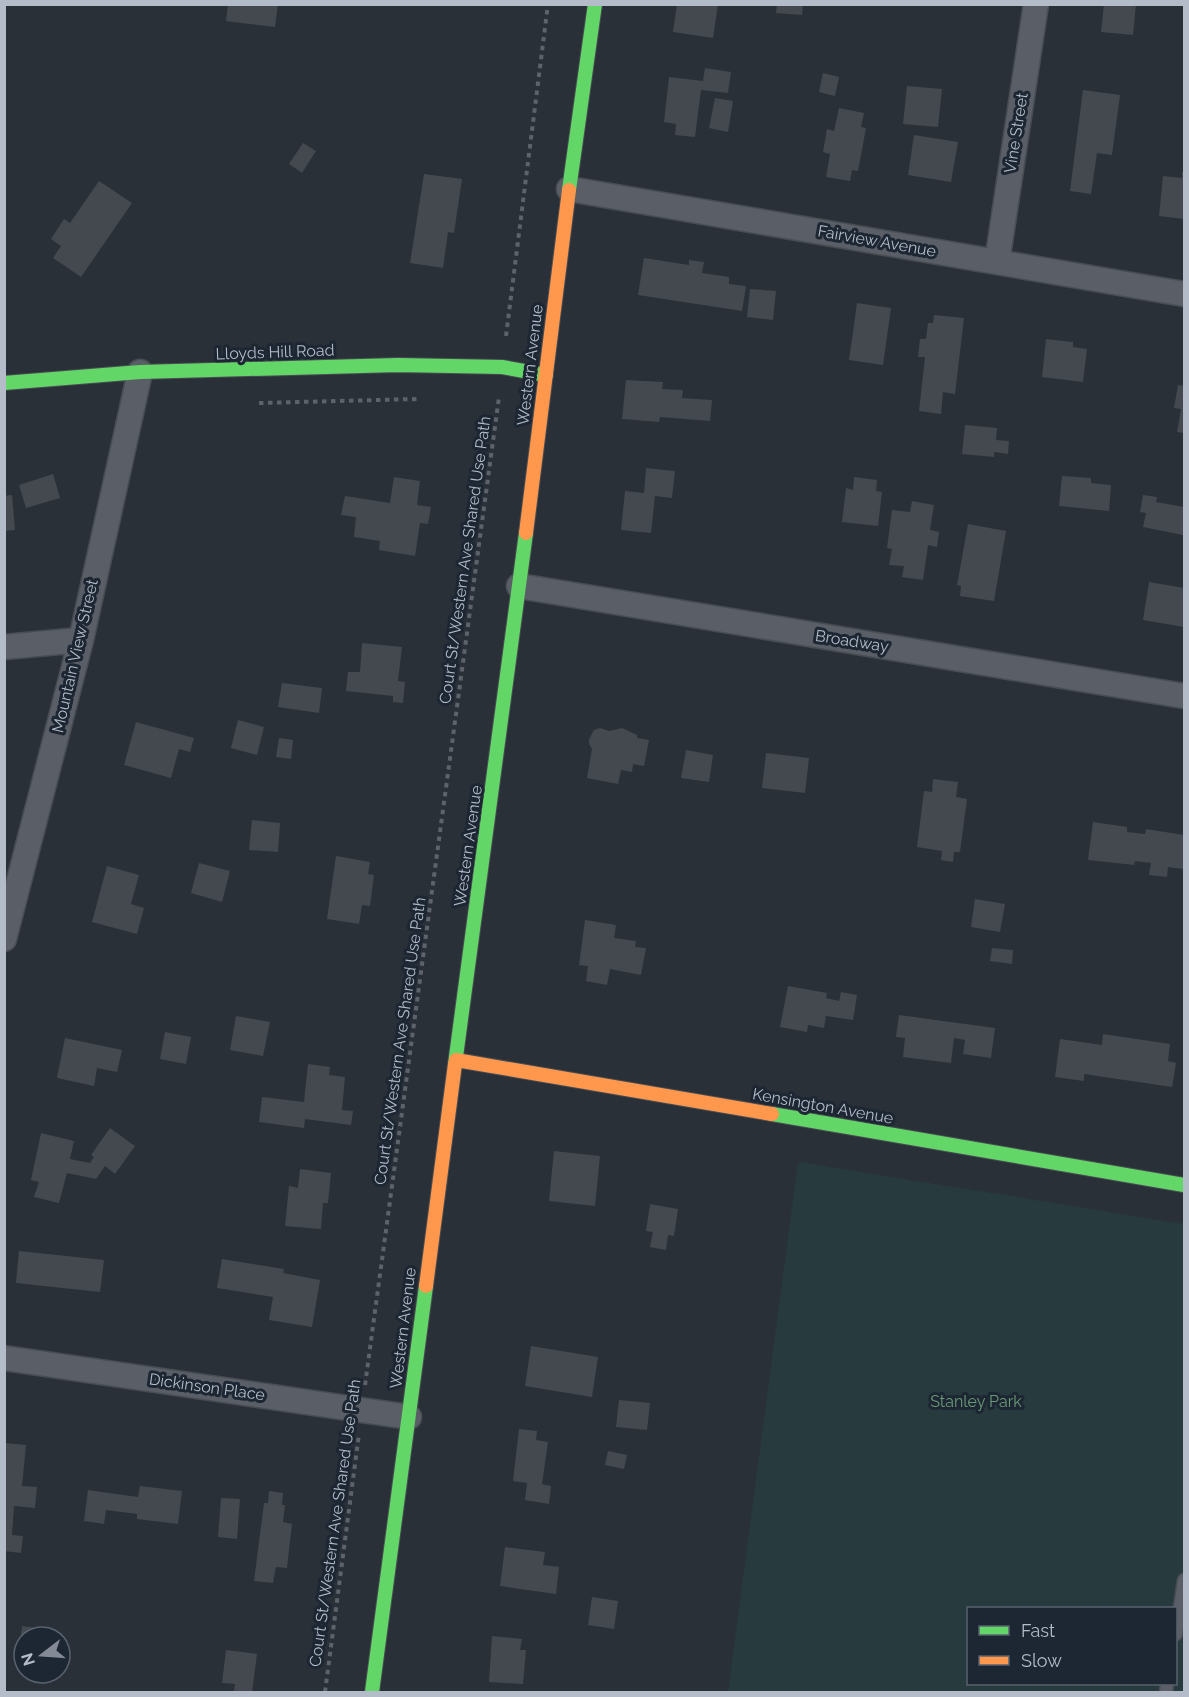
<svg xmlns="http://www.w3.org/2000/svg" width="1189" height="1697" font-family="Raleway,sans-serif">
<rect width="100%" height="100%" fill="#2a3038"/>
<path fill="#273a3e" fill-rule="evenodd" d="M798 1162 1184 1224V1692H728ZM968 1608H1176V1684H968Z"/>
<path fill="#444950" d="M228 4H278L275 27 226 21Z
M677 4H718L713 38 673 32Z
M777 4H803L802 15 776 13Z
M1104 4H1136L1133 35 1101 32Z
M705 68 731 72 728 93 701 90 695 137 675 135 676 124 664 122 669 77 703 81Z
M823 73 839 77 835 96 819 92Z
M907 86 942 89 938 127 903 124Z
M1083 90 1120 95 1112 155 1097 153 1091 194 1070 191Z
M715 98 733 101 728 132 709 128Z
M839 108 864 113 861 127 866 128 858 171 852 170 850 181 826 177 830 154 823 152 827 129 834 131Z
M914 135 958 142 951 182 908 175Z
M303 143 316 151 302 173 289 164Z
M1182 172H1184V219L1159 216 1163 176 1182 178Z
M424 174 462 179 454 233 448 232 443 268 410 263Z
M99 181 132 203 81 277 53 258 61 246 51 239 64 219 70 223Z
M644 258 689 265V260L704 262 702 273 729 277V284L746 286 742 311 638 295Z
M750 289 776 291 773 320 747 317Z
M857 303 891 308 883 365 849 360Z
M934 315 964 318 955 394 943 392 941 414 919 411 925 357H918L920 339H926L928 323H933Z
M1046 339 1073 342V347L1087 349 1083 382 1042 377Z
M626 380 663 382 662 389 683 390 682 398 712 400 710 421 660 417 659 422 622 419Z
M1178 385 1184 386V433L1177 432 1181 409 1174 408Z
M965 425 997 428 996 440 1009 441 1008 454 994 452V457L962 454Z
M646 468 675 471 672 498 655 496 651 533 621 530 625 491 644 493Z
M53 474 60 498 26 508 19 485Z
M1062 476 1091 478V483L1111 485 1109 511 1059 506Z
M394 477 420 481 417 505 431 507 428 524 420 523 415 556 379 550 380 541 354 537 356 517 341 515 345 496 390 503Z
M854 477 877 480 876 491 882 492 878 526 842 522 846 488 853 490Z
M12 495 15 530 4 531V496Z
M1143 495 1157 497 1156 502 1184 507 1183 535 1143 527 1146 513 1140 512Z
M912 501 934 505 930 530 939 532 937 547 928 545 923 580 902 577 904 566 889 565 892 549 887 548 892 510 910 512Z
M968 524 1006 531 994 601 960 596 961 586 957 585Z
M1149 582 1184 588V627L1143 620Z
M362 643 402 647 398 681 405 682 403 703 393 702V696L346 691 348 672H360Z
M282 683 322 688 319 713 278 707Z
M238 720 264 727 257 755 231 748Z
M136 722 194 738 190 752 179 749 171 778 124 765Z
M600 728 609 731 622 728 637 735V738L649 740 644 766 633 764 632 772 621 770 618 784 587 778 592 749 589 744V739L594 730Z
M279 738 293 740 291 759 276 757Z
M686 750 713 755 709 782 681 778Z
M766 753 809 758 805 793 762 788Z
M933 779 958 782 956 797 967 799 960 852H954L953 862 941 860 942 851 917 847 924 791 932 792Z
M252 820 280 823 278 852 249 850Z
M1093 822 1127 827V832L1145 834 1146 829 1184 835V869L1168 867 1167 877 1149 875 1151 863 1135 861 1134 865 1088 860Z
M336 856 370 862 368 874 374 875 370 906 362 905 359 924 327 919Z
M199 863 230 871 222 902 191 893Z
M107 866 139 875 131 904 144 908 137 934 92 922Z
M975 899 1005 904 1000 932 971 927Z
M585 920 616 925 614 938 636 941 635 947 646 948 641 975 610 969 607 985 586 981 588 966 579 965Z
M992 948 1013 950 1012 964 990 961Z
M788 986 827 993 826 998 839 1001 841 992 857 995 853 1020 826 1016 824 1028 808 1025 807 1032 780 1027Z
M899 1015 995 1028 991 1058 963 1054 965 1040 954 1038 951 1063 903 1057 905 1038 896 1037Z
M236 1016 270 1022 263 1056 230 1050Z
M165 1032 191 1037 186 1064 160 1059Z
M1103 1034 1170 1044 1168 1061 1176 1063 1172 1087 1084 1074V1081L1055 1077 1060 1039 1102 1045Z
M65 1038 122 1050 117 1072 97 1068 94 1086 57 1078Z
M308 1064 330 1067 329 1075 345 1077 342 1110 353 1111 351 1125 305 1119 304 1128 259 1122 262 1097 304 1102Z
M110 1128 135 1146 115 1174 105 1166 96 1179 67 1173 59 1203 34 1197 39 1182 31 1180 41 1133 74 1141 70 1159 90 1163 94 1157 91 1155Z
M554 1151 600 1156 595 1206 549 1201Z
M300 1169 331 1173 328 1203H323L321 1229 285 1226 289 1186 298 1188Z
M650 1204 678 1209 674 1236 668 1235 666 1250 650 1247 653 1232 646 1231Z
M19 1251 104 1260 100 1292 16 1283Z
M222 1259 284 1269 283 1273 320 1280 312 1327 269 1320 273 1297 217 1288Z
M531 1346 598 1357 592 1397 525 1386Z
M619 1400 650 1403 647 1430 616 1427Z
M519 1429 537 1431 536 1440 548 1442 542 1484 551 1486 549 1504 525 1500 527 1483 513 1481Z
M5 1443 26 1445 22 1486 37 1487 35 1508 14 1506 12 1535 23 1536 21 1553 4 1551Z
M608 1451 627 1455 624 1469 605 1465Z
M140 1486 182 1491 178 1524 137 1519V1514L106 1510 104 1524 84 1521 88 1490 138 1497Z
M269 1491 283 1493 282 1505H285L283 1522 292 1524 287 1568 276 1567 273 1583 254 1581 264 1503H268Z
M221 1498 240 1499 237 1539 218 1537Z
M505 1547 545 1552 543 1565 559 1567 556 1594 500 1586Z
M592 1597 618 1601 614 1629 588 1625Z
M22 1626 52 1630 51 1637H24V1646L20 1645Z
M492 1636 522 1639 520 1650H526L523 1684 489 1682Z
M226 1650 257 1654 252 1692H234L235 1684 222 1683Z"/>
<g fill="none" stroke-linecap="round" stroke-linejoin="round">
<g stroke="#484c53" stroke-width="15">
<path id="lane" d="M1176 1634 1184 1580
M1166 1692 1167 1684"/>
</g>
<g stroke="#484c53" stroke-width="27">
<path id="street" d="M569 189 1184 294
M997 262 1036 4
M519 586 1184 696
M4 647 81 640
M4 939 81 640 140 372
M4 1358 409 1417"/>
</g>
<g stroke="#484c53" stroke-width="16">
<path id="fast" d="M569 190 595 4
M4 383 140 372 398 365 502 367 546 375
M455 1064 526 533
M772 1114 1184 1185
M372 1692 426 1286"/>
</g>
<g stroke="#484c53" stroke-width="16">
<path id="slow" d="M526 533 569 190
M456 1060 772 1114
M426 1286 455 1064"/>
</g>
<path stroke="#5d636a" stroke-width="4" stroke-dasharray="4.5 4.5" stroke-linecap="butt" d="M506 336 548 4
M259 403 417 399
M365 1385 499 397
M325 1692 359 1434"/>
<use href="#lane" stroke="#5a5e66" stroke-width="12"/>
<use href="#street" stroke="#5a5e66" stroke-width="24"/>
<use href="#fast" stroke="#63d668" stroke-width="14"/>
<use href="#slow" stroke="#ff974d" stroke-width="14"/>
</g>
<g text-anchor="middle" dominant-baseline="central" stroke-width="6" stroke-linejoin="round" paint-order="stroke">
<g font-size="16" fill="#b4bcc9" stroke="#1d2633">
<text transform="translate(1016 133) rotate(-81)">Vine Street</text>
<text transform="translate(877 241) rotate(10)">Fairview Avenue</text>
<text transform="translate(275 352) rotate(-2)">Lloyds Hill Road</text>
<text transform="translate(530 365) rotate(-83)">Western Avenue</text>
<text transform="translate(465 560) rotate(-82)">Court St/Western Ave Shared Use Path</text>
<text transform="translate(852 641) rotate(9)">Broadway</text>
<text transform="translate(75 656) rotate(-77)">Mountain View Street</text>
<text transform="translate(468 846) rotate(-82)">Western Avenue</text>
<text transform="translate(400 1041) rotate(-82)">Court St/Western Ave Shared Use Path</text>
<text transform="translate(823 1106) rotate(10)">Kensington Avenue</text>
<text transform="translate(403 1328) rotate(-83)">Western Avenue</text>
<text transform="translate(207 1387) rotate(8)">Dickinson Place</text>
<text transform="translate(335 1523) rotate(-82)">Court St/Western Ave Shared Use Path</text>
</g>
<g font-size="16" fill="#6b9a76" stroke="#1d2633">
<text x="976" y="1401">Stanley Park</text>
</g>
</g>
<rect width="1189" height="1697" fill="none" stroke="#b4bcc9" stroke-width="12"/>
<rect x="967" y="1607" width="210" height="78" fill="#1d2633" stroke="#59626f" stroke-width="1.5"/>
<rect x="979" y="1626" width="30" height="9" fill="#63d668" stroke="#59626f" stroke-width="1.5"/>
<text x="1021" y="1637" font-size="18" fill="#b4bcc9">Fast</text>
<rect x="979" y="1656" width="30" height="9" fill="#ff974d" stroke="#59626f" stroke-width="1.5"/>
<text x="1021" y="1667" font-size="18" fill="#b4bcc9">Slow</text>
<g transform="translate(42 1655) rotate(253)"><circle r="28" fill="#1d2633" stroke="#59626f" stroke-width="1.5"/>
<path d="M0-4.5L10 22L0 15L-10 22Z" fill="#848b96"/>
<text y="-9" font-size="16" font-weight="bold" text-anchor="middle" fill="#b4bcc9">N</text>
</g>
</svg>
